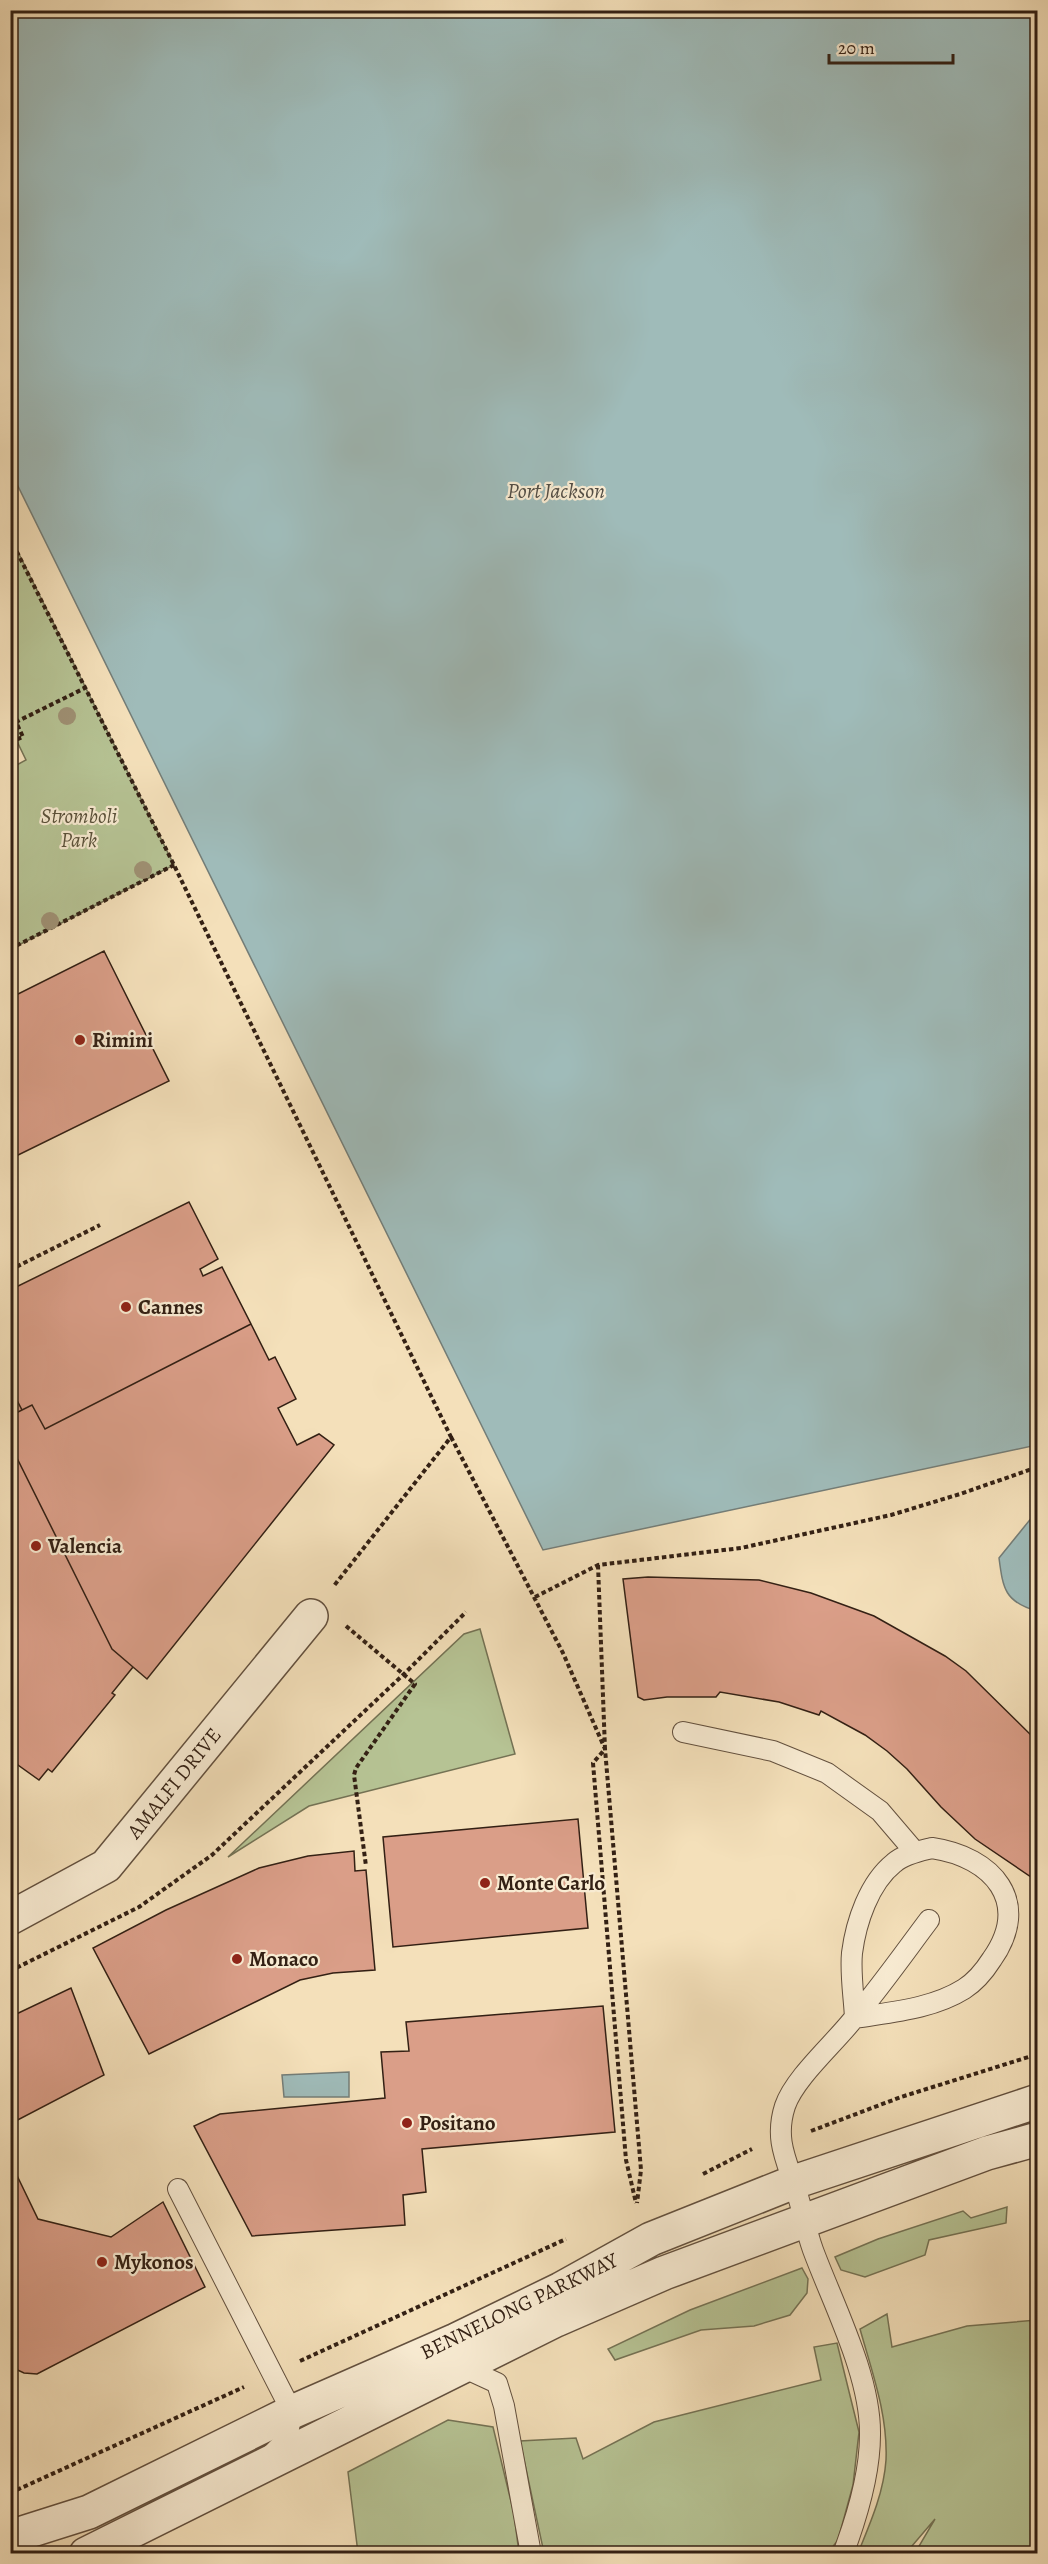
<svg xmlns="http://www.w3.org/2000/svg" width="1048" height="2564" font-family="Alegreya,serif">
<rect width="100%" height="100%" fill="#f4e0ba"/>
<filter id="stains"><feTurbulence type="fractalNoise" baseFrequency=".00333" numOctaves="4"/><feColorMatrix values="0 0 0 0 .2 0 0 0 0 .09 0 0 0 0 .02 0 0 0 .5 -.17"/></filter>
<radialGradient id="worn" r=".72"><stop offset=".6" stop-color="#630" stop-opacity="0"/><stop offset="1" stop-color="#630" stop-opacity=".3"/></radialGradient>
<path fill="#b6c394" stroke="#747254" stroke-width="1.5" d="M11 538 174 865 11 949V768L26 760 11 729Z
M480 1629 515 1754 309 1806 228 1857 464 1634Z
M1007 2207 1006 2223 929 2240 925 2255 865 2277 841 2270 835 2257 878 2239 963 2211 971 2218Z
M802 2268 808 2279 807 2293 790 2315 754 2326 701 2330 615 2360 608 2349 690 2310Z
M887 2314 892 2347 967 2326 1037 2320V2553H915L935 2519 906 2553H858C870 2524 884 2492 886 2460 888 2415 872 2372 860 2329Z
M837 2343 859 2432 853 2485 838 2540 827 2554 544 2553 520 2441 576 2438 583 2459 654 2422 821 2380 814 2347Z
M448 2420 493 2427 514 2514 519 2553H358L348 2472Z"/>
<path fill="#9fbbb9" stroke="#747d77" stroke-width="1.5" d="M11 10 1037 11V1445L543 1550 11 472Z
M1037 1511V1611C1005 1602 1003 1589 999 1558Z
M349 2072V2097H284L282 2075Z"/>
<path fill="#da9e88" stroke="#332014" stroke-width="1.5" d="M104 951 169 1081 10 1159V998Z
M189 1202 218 1259 200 1269 203 1276 222 1267 251 1324 45 1429 32 1405 22 1410 10 1387V1290Z
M251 1324 269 1360 275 1357 296 1399 278 1408 297 1445 319 1434 334 1445 147 1679 112 1649 10 1444V1416L32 1405 45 1429Z
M10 1387 22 1410 10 1416Z
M10 1444 112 1649 133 1667 112 1693 115 1695 52 1772 48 1769 39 1780 18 1765 10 1750Z
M648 1577 759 1580 811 1593 874 1616 945 1656 966 1671 1038 1742V1874L1034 1879 975 1839 941 1807 907 1769 887 1751 865 1735 821 1711 819 1715 779 1702 720 1692 716 1697H667L644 1700 638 1697 623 1579Z
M578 1819 588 1928 393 1947 383 1837Z
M354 1851 355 1871 366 1870 375 1970 333 1973 300 1980 149 2054 93 1948 166 1910 259 1868 308 1856Z
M71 1988 104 2075 10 2124V2017Z
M603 2006 615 2132 422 2149 426 2192 403 2195 405 2225 252 2236 194 2126 220 2114 385 2098 381 2052 409 2051 406 2022Z
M10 2161 38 2219 111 2237 163 2202 205 2287 37 2374 24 2373 11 2367Z"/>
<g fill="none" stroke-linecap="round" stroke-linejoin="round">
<g stroke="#63503e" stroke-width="22">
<path id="service" d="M683 1732 773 1751 827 1773 880 1811 915 1852
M932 1848C993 1857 1032 1902 992 1959 985 1970 975 1982 964 1989 932 2009 891 2012 855 2018 854 1997 850 1974 852 1953 856 1922 869 1883 894 1863 904 1854 920 1851 932 1848Z
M178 2189 292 2412 287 2439 271 2455
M460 2366 497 2383 504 2406 531 2554
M843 2554C857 2517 870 2475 870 2435 871 2376 833 2304 813 2250 806 2231 803 2212 797 2193 787 2161 774 2140 785 2106 795 2077 836 2042 855 2017 881 1986 905 1952 929 1920"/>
</g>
<g stroke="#63503e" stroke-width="36">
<path id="minor" d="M10 1918 106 1866 311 1616"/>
</g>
<g stroke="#63503e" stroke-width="36">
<path id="tertiary" d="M10 2537 89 2512 292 2412 456 2340 561 2289 651 2239 794 2182 1038 2101
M86 2554 556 2320 664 2273 987 2153 1038 2139"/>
</g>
<path stroke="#332014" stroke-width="4" stroke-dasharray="4.5 3" stroke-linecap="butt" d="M10 538 174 865 451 1437 333 1587
M10 742 23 737 16 722 85 688
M10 949 174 865
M10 1270 100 1225
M451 1437 563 1653 605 1749 641 2170 637 2203
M598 1565 605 1749 593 1763 626 2160 636 2203
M535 1597 598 1565 741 1548 891 1515 960 1494 1032 1469 1038 1470
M346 1626 415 1684 356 1768 354 1775 366 1866
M10 1971 139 1907 212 1855 404 1674 466 1612
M811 2131 901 2097 1038 2054
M703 2174 752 2149
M300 2361 566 2239
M10 2484 14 2491
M10 2493 244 2387"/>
<use href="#service" stroke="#f8ebd2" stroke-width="20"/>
<use href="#minor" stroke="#f8ebd2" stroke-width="33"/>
<use href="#tertiary" stroke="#f8ebd2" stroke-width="33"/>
</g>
<g fill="#9f9174">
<circle cx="67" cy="716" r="9"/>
<circle cx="143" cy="870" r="9"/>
<circle cx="50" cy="921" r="9"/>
</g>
<g fill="#8f2418" stroke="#f8ebd2" stroke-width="2">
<circle cx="80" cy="1040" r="6"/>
<circle cx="126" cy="1307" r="6"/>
<circle cx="36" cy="1546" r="6"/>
<circle cx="485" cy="1883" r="6"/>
<circle cx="237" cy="1959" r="6"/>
<circle cx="407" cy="2123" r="6"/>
<circle cx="102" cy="2262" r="6"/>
</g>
<g text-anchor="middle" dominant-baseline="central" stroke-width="4.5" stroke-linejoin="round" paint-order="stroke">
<g font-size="21" font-style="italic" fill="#5a513a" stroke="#f8ebd2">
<text x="79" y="816">Stromboli<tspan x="79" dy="24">Park</tspan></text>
</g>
<g font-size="21" font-weight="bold" fill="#332014" stroke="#f8ebd2" text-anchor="start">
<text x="92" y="1040">Rimini</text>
<text x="138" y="1307">Cannes</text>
<text x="48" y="1546">Valencia</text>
<text x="497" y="1883">Monte Carlo</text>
<text x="249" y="1959">Monaco</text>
<text x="419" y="2123">Positano</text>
<text x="114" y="2262">Mykonos</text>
</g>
<g font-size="21" fill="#332014" stroke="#f8ebd2">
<text transform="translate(174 1783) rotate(-51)">AMALFI DRIVE</text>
<text transform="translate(519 2306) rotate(-26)">BENNELONG PARKWAY</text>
</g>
<g font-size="22" font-style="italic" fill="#534e46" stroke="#f8ebd2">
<text x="556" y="491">Port Jackson</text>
</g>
</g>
<rect width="1048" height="2564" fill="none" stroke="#f4e0ba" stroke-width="36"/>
<rect x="12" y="12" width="1024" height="2540" fill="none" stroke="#332014" stroke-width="3"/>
<rect x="18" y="18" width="1012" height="2528" fill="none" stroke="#332014" stroke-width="1.5"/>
<path d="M829 54v9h124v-9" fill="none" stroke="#332014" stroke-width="3"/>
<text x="838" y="54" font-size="18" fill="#332014" stroke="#f8ebd2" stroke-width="4.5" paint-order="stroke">20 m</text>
<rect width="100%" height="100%" filter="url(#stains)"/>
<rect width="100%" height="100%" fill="url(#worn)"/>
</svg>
